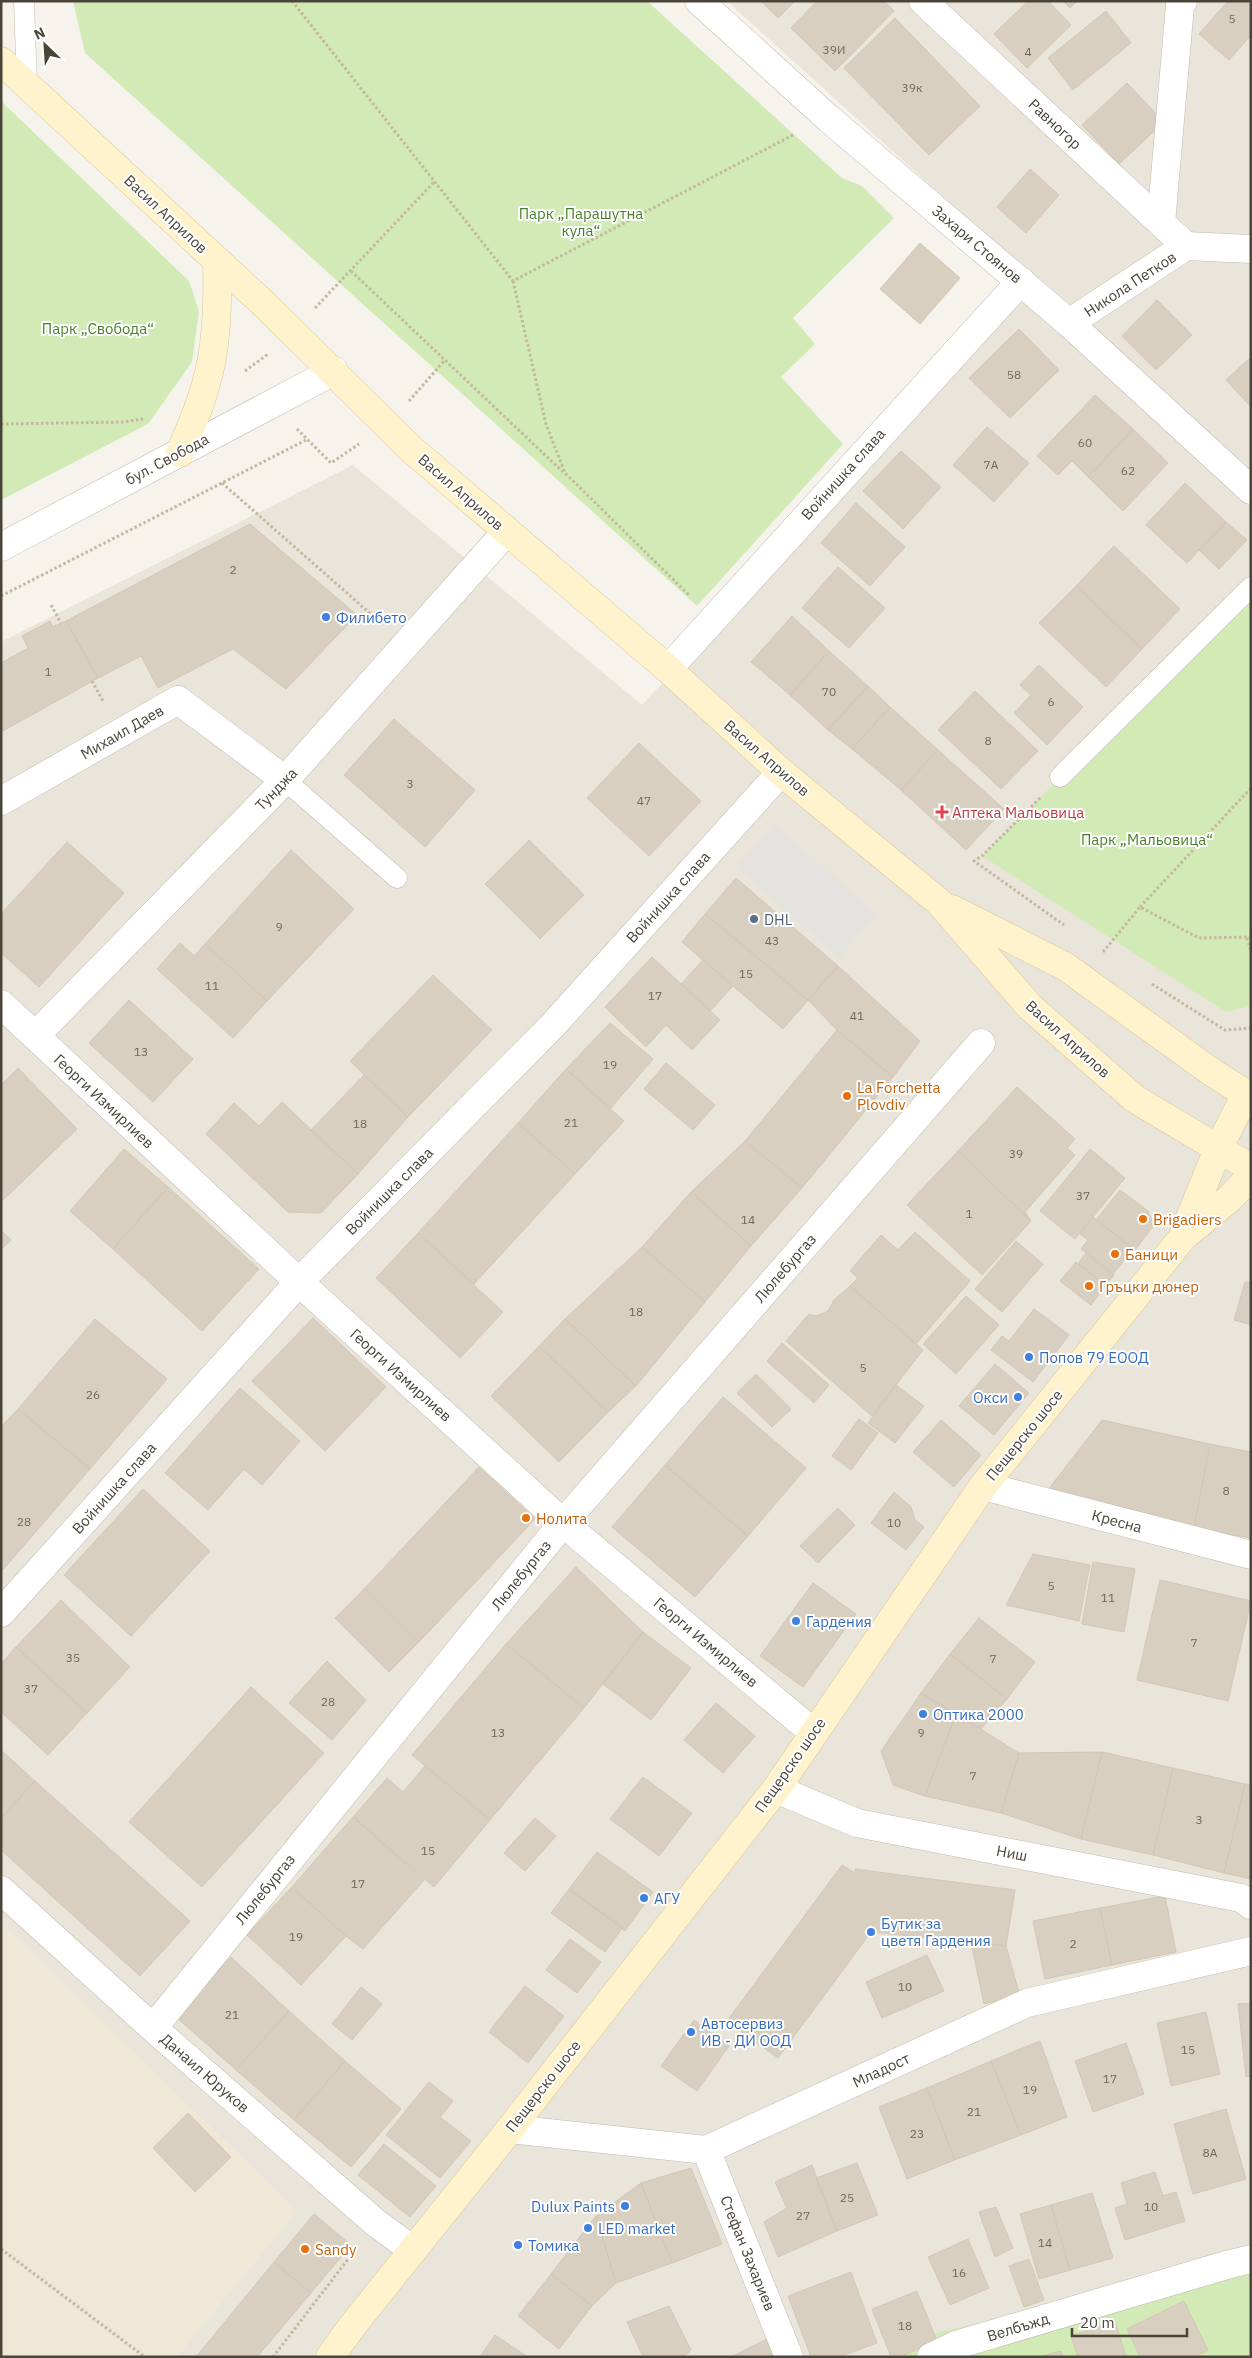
<svg xmlns="http://www.w3.org/2000/svg" width="1252" height="2358" font-family="'IBM Plex Sans',sans-serif">
<rect width="100%" height="100%" fill="#f6f3ec"/>
<path fill="#eae5da" d="M727 1H1251V2357H1V642L353 465 642 705 1035 280Z"/>
<path fill="#efe8d6" d="M1 1923 297 2211 177 2357H1Z"/>
<path fill="#d2eab5" d="M73 1H647L842 178 862 186 894 218 793 318 815 344 781 377 843 444 697 606 85 53Z
M1 101 189 281 199 311 192 362 148 424 1 500Z
M1251 587V1006L1226 1012 982 856Z
M1251 2261V2357H887L939 2332Z"/>
<path fill="#e5e3e0" d="M774 823 877 915 839 958 736 867Z"/>
<path fill="#d8cfc1" stroke="#d3c7b4" d="M761 1H795L778 18Z
M817 1H884L894 11 835 71 791 28Z
M1028 1H1048L1071 25 1027 68 994 34Z
M1063 1H1077L1070 8Z
M1228 1H1251V35L1229 60 1199 34Z
M1106 11 1131 43 1073 90 1048 58Z
M895 18 980 106 929 155 844 68Z
M1127 83 1164 122 1119 164 1082 125Z
M1030 169 1059 195 1026 233 997 207Z
M920 243 960 278 920 324 880 289Z
M1157 300 1192 335 1156 370 1122 336Z
M1019 329 1059 370 1010 418 969 378Z
M1251 357V407L1226 380Z
M1095 395 1133 429 1088 477 1072 461 1058 475 1037 456Z
M987 427 1029 463 994 502 953 465Z
M1133 429 1168 463 1123 511 1088 477Z
M901 451 941 487 903 529 863 491Z
M1185 483 1226 522 1187 563 1146 525Z
M856 503 905 547 870 586 821 543Z
M1226 522 1247 540 1219 569 1199 550Z
M250 524 357 615 286 689 233 649 158 688 141 656 98 678 66 621Z
M1114 546 1180 609 1142 649 1076 586Z
M838 567 885 608 849 648 802 608Z
M1076 586 1142 649 1106 687 1039 623Z
M792 616 829 651 790 695 751 662Z
M50 621 53 627 66 621 98 678 1 732V663L28 648 22 636Z
M829 651 868 686 828 730 790 695Z
M1039 665 1083 707 1047 745 1014 713 1031 695 1020 685Z
M868 686 890 707 852 749 828 730Z
M975 691 1038 751 1001 789 938 730Z
M890 707 938 750 901 790 852 749Z
M394 719 475 790 425 847 344 775Z
M639 743 701 801 649 856 587 798Z
M938 750 1004 809 966 850 901 790Z
M529 840 584 895 540 939 485 884Z
M67 842 124 893 39 987 1 953V914Z
M291 850 354 909 267 1001 205 944Z
M736 878 838 966 808 1000 705 914Z
M705 914 808 1000 783 1029 682 942Z
M180 943 194 956 205 944 267 1001 233 1038 157 969Z
M652 957 720 1020 692 1050 666 1025 646 1047 605 1007Z
M703 960 733 986 710 1011 681 984Z
M838 966 920 1041 893 1077 837 1030 808 1000Z
M433 975 492 1030 408 1117 350 1061Z
M129 1000 193 1059 153 1102 89 1043Z
M610 1023 653 1059 610 1109 566 1069Z
M837 1030 893 1077 802 1188 745 1141Z
M666 1063 715 1105 693 1130 644 1089Z
M18 1068 77 1129 1 1202V1085Z
M566 1069 624 1121 575 1174 518 1123Z
M364 1075 408 1117 358 1174 311 1130Z
M1017 1087 1075 1139 1067 1148 1075 1155 1025 1212 1031 1221 958 1151Z
M282 1102 358 1174 321 1213 288 1212 206 1134 234 1103 259 1126Z
M518 1123 575 1174 474 1284 418 1233Z
M745 1141 802 1188 751 1246 691 1192Z
M124 1149 168 1187 113 1249 70 1211Z
M1090 1149 1125 1178 1075 1239 1040 1211Z
M958 1151 1031 1221 982 1275 907 1205Z
M168 1187 259 1269 202 1331 113 1249Z
M1120 1190 1148 1211 1154 1225 1135 1250 1096 1220Z
M691 1192 751 1246 705 1302 642 1247Z
M1093 1217 1133 1249 1113 1274 1081 1249 1088 1240 1080 1234Z
M1 1230 11 1240 1 1250Z
M915 1232 970 1281 916 1344 850 1286 858 1278 850 1271 881 1235 898 1250Z
M418 1233 503 1312 460 1358 376 1278Z
M1016 1241 1043 1264 1002 1312 975 1289Z
M642 1247 705 1302 636 1386 565 1319Z
M1086 1253 1114 1275 1106 1285 1078 1264Z
M1076 1262 1106 1285 1091 1305 1060 1281Z
M1245 1282 1251 1283V1325L1234 1320Z
M850 1286 923 1350 872 1416 786 1341 809 1314 816 1316 828 1311 834 1300Z
M966 1296 999 1325 956 1374 923 1344Z
M1034 1309 1069 1335 1033 1382 991 1350 1002 1336 1009 1341Z
M313 1318 386 1387 325 1451 252 1381Z
M95 1319 167 1379 90 1469 18 1409Z
M565 1319 636 1386 608 1412 539 1346Z
M782 1343 829 1385 814 1403 767 1361Z
M539 1346 608 1412 559 1462 491 1396Z
M995 1364 1029 1393 994 1435 959 1406Z
M756 1374 791 1409 772 1427 737 1393Z
M896 1385 924 1406 895 1443 868 1423Z
M240 1388 300 1441 262 1485 244 1469 208 1510 165 1473Z
M723 1397 806 1468 748 1536 665 1465Z
M18 1409 90 1469 1 1572V1427Z
M859 1419 878 1433 851 1470 832 1456Z
M941 1420 981 1455 954 1487 913 1452Z
M1102 1420 1210 1444 1194 1528 1047 1491Z
M1210 1444 1251 1452V1538L1194 1528Z
M665 1465 748 1536 695 1597 612 1527Z
M479 1467 535 1519 419 1642 365 1588Z
M143 1489 210 1551 131 1636 64 1575Z
M894 1492 911 1507 915 1520 924 1527 906 1550 871 1523Z
M838 1508 855 1525 818 1563 800 1546Z
M1033 1554 1090 1565 1079 1621 1006 1605Z
M1093 1562 1135 1569 1124 1632 1082 1624Z
M576 1567 643 1632 584 1708 506 1644Z
M1160 1580 1251 1601 1228 1701 1137 1680Z
M813 1583 856 1614 803 1687 760 1656Z
M365 1588 419 1642 389 1672 335 1618Z
M61 1600 130 1667 87 1713 16 1647Z
M979 1618 1035 1662 1007 1699 950 1654Z
M643 1632 691 1668 651 1720 603 1684Z
M506 1644 584 1708 490 1820 412 1755Z
M16 1647 87 1713 48 1755 1 1712V1664Z
M950 1654 1007 1699 981 1729 921 1693Z
M327 1661 366 1700 332 1740 289 1703Z
M251 1687 324 1753 202 1887 129 1822Z
M921 1693 956 1714 925 1796 893 1785 881 1751Z
M716 1703 755 1736 723 1773 684 1740Z
M956 1714 1019 1753 1001 1813 925 1796Z
M1 1750 35 1781 1 1818Z
M1102 1752 1081 1839 1001 1813 1019 1753Z
M1102 1752 1173 1768 1153 1855 1081 1839Z
M425 1766 490 1820 434 1887 353 1817 387 1778 403 1792Z
M1173 1768 1245 1784 1224 1873 1153 1855Z
M643 1777 692 1813 659 1856 610 1819Z
M35 1781 190 1921 140 1976 1 1850V1818Z
M1245 1784 1251 1785V1879L1224 1873Z
M353 1817 424 1880 363 1949 346 1936 292 1887Z
M535 1818 556 1836 525 1871 504 1853Z
M597 1852 653 1892 625 1931 569 1889Z
M842 1865 855 1873V1869L1015 1890 1006 1946 871 1932 778 2058 727 2021Z
M292 1887 346 1936 301 1985 247 1935Z
M569 1889 623 1927 605 1952 551 1913Z
M1165 1896 1176 1952 1112 1965 1100 1908Z
M1100 1908 1112 1965 1045 1979 1033 1921Z
M570 1939 601 1962 577 1993 546 1970Z
M971 1942 1006 1946 1020 1996 984 2004Z
M927 1955 944 1991 882 2018 866 1982Z
M231 1957 289 2011 236 2070 176 2017Z
M525 1986 564 2016 528 2063 489 2032Z
M361 1987 382 2004 352 2040 332 2024Z
M1251 2003V2076L1246 2077 1238 2004Z
M289 2011 345 2061 294 2120 236 2070Z
M1206 2012 1220 2074 1171 2086 1157 2023Z
M694 2020 729 2046 697 2091 661 2066Z
M1040 2041 1067 2117 1021 2135 991 2061Z
M1126 2043 1144 2094 1093 2112 1075 2061Z
M345 2061 401 2109 351 2167 294 2120Z
M991 2061 1021 2135 955 2160 927 2088Z
M429 2082 453 2101 440 2117 471 2141 440 2178 386 2135Z
M927 2088 955 2160 907 2179 879 2107Z
M1226 2109 1246 2179 1193 2194 1174 2124Z
M188 2113 231 2157 195 2192 153 2148Z
M384 2144 436 2186 410 2217 358 2175Z
M857 2163 878 2215 837 2231 816 2178Z
M812 2165 837 2231 778 2257 764 2222 787 2208 775 2182Z
M691 2168 722 2244 672 2263 641 2183Z
M1155 2172 1163 2196 1176 2192 1185 2221 1125 2240 1115 2208 1127 2204 1121 2183Z
M641 2183 672 2263 616 2283 596 2216Z
M1092 2193 1113 2258 1070 2270 1051 2205Z
M1051 2205 1070 2270 1039 2279 1020 2214Z
M996 2207 1013 2248 995 2257 979 2212Z
M314 2214 351 2245 311 2293 274 2262Z
M596 2216 616 2283 592 2306 551 2274Z
M968 2239 989 2288 950 2305 928 2257Z
M1029 2259 1044 2300 1024 2307 1009 2266Z
M274 2262 311 2293 257 2357H196Z
M851 2272 877 2343 839 2357H811L788 2296Z
M551 2274 592 2306 559 2349 518 2316Z
M917 2291 937 2341 899 2357H891L872 2309Z
M1184 2301 1208 2350 1194 2357H1140L1127 2329Z
M669 2306 691 2350 684 2357H643L627 2322Z
M1115 2321 1126 2357H1078L1071 2336Z
M495 2335 528 2357H480Z
M771 2337 781 2357H731Z
M1061 2351 1063 2357H1038Z"/>
<g fill="none" stroke-linecap="round" stroke-linejoin="round">
<g stroke="#c2bbae" stroke-width="21">
<path id="service" d="M24 1 27 85
M1060 777 1251 587
M285 780 397 878"/>
</g>
<g stroke="#c2bbae" stroke-width="29">
<path id="pedestrian" d="M1161 223 1180 5 1183 1"/>
</g>
<g stroke="#c2bbae" stroke-width="29">
<path id="minor" d="M699 1 828 118 1069 323 1251 490
M923 1 1186 246
M1069 323 1186 246 1251 249
M668 669 1021 281
M1 801 178 700 285 780
M1 1004 299 1282 563 1523 814 1733
M35 1036 285 780 507 531
M983 1486 1251 1555
M1 1613 299 1282 553 1025 781 772
M776 1789 857 1823 1241 1898 1251 1905
M1 1890 153 2028 376 2223 413 2250
M153 2028 563 1523 981 1043
M510 2129 706 2150 1027 2003 1251 1951
M706 2150 789 2357
M931 2357 956 2345 1230 2264 1251 2259"/>
</g>
<g stroke="#c2bbae" stroke-width="29">
<path id="tertiary" d="M1 547 334 371"/>
</g>
<g stroke="#d6c79b" stroke-width="29">
<path id="secondary" d="M1 61 264 304 410 448 668 669 781 772 939 902 1030 1007 1135 1099 1251 1168
M180 453C190 429 201 405 207 380 217 345 218 297 217 261
M952 909 1066 967 1210 1071 1251 1097
M1184 1233 1218 1149 1246 1094
M330 2357 353 2325 510 2129 776 1789 983 1486 1183 1237 1230 1198 1251 1176"/>
</g>
<path stroke="#c4b79f" stroke-width="3" stroke-dasharray="2.5 2.5" stroke-linecap="butt" d="M292 1 513 281 795 134
M351 271 563 472
M513 281 546 424 565 473 689 595
M315 308 435 181
M245 371 268 354
M409 401 445 360
M1 424 123 422 143 419
M297 429 331 463 359 444
M222 483 381 623
M1 596 306 440
M51 605 61 623
M92 681 104 703
M1040 798 982 856 974 861 1064 925
M1140 907 1251 788
M1247 938 1251 951
M1103 952 1140 907 1199 938 1251 937
M1152 984 1225 1030 1251 1028
M1 2249 145 2357
M273 2357 355 2250"/>
<use href="#service" stroke="#fff" stroke-width="20"/>
<use href="#pedestrian" stroke="#fff" stroke-width="28"/>
<use href="#minor" stroke="#fff" stroke-width="28"/>
<use href="#tertiary" stroke="#fff" stroke-width="28"/>
<use href="#secondary" stroke="#fff3cd" stroke-width="28"/>
</g>
<g fill="#3f7fe0" stroke="#fff" stroke-width="2">
<circle cx="326" cy="617" r="5"/>
<circle cx="1029" cy="1357" r="5"/>
<circle cx="1018" cy="1397" r="5"/>
<circle cx="796" cy="1621" r="5"/>
<circle cx="923" cy="1714" r="5"/>
<circle cx="644" cy="1898" r="5"/>
<circle cx="871" cy="1932" r="5"/>
<circle cx="691" cy="2032" r="5"/>
<circle cx="625" cy="2206" r="5"/>
<circle cx="588" cy="2228" r="5"/>
<circle cx="518" cy="2245" r="5"/>
</g>
<path fill="#e0444e" stroke="#fff" stroke-width="2" d="M939.5 804.5h5v5h5v5h-5v5h-5v-5h-5v-5h5z"/>
<circle fill="#5c6f8a" stroke="#fff" stroke-width="2" cx="754" cy="919" r="5"/>
<g fill="#e8710a" stroke="#fff" stroke-width="2">
<circle cx="847" cy="1096" r="5"/>
<circle cx="1143" cy="1219" r="5"/>
<circle cx="1115" cy="1254" r="5"/>
<circle cx="1089" cy="1286" r="5"/>
<circle cx="526" cy="1518" r="5"/>
<circle cx="305" cy="2249" r="5"/>
</g>
<g text-anchor="middle" dominant-baseline="central" stroke-width="4" stroke-linejoin="round" paint-order="stroke">
<g font-size="12" fill="#6e675b">
<text x="1232" y="18">5</text>
<text x="834" y="49">39И</text>
<text x="1028" y="51">4</text>
<text x="912" y="87">39к</text>
<text x="1014" y="374">58</text>
<text x="1085" y="442">60</text>
<text x="991" y="464">7А</text>
<text x="1128" y="470">62</text>
<text x="233" y="569">2</text>
<text x="48" y="671">1</text>
<text x="829" y="691">70</text>
<text x="1051" y="701">6</text>
<text x="988" y="740">8</text>
<text x="410" y="783">3</text>
<text x="644" y="800">47</text>
<text x="279" y="926">9</text>
<text x="772" y="940">43</text>
<text x="746" y="973">15</text>
<text x="212" y="985">11</text>
<text x="655" y="995">17</text>
<text x="857" y="1015">41</text>
<text x="141" y="1051">13</text>
<text x="610" y="1064">19</text>
<text x="571" y="1122">21</text>
<text x="360" y="1123">18</text>
<text x="1016" y="1153">39</text>
<text x="1083" y="1195">37</text>
<text x="969" y="1213">1</text>
<text x="748" y="1219">14</text>
<text x="636" y="1311">18</text>
<text x="863" y="1367">5</text>
<text x="93" y="1394">26</text>
<text x="1226" y="1490">8</text>
<text x="24" y="1521">28</text>
<text x="894" y="1522">10</text>
<text x="1051" y="1585">5</text>
<text x="1108" y="1597">11</text>
<text x="1194" y="1642">7</text>
<text x="73" y="1657">35</text>
<text x="993" y="1658">7</text>
<text x="31" y="1688">37</text>
<text x="328" y="1701">28</text>
<text x="498" y="1732">13</text>
<text x="921" y="1732">9</text>
<text x="973" y="1775">7</text>
<text x="1199" y="1819">3</text>
<text x="428" y="1850">15</text>
<text x="358" y="1883">17</text>
<text x="296" y="1936">19</text>
<text x="1073" y="1943">2</text>
<text x="905" y="1986">10</text>
<text x="232" y="2014">21</text>
<text x="1188" y="2049">15</text>
<text x="1110" y="2078">17</text>
<text x="1030" y="2089">19</text>
<text x="974" y="2111">21</text>
<text x="917" y="2133">23</text>
<text x="1210" y="2152">8А</text>
<text x="847" y="2197">25</text>
<text x="1151" y="2206">10</text>
<text x="803" y="2215">27</text>
<text x="1045" y="2242">14</text>
<text x="959" y="2272">16</text>
<text x="905" y="2325">18</text>
</g>
<g font-size="15" fill="#4b4439" stroke="#fff">
<text transform="translate(1055 124) rotate(43)">Равногор</text>
<text transform="translate(166 214) rotate(43)">Васил Априлов</text>
<text transform="translate(977 244) rotate(40)">Захари Стоянов</text>
<text transform="translate(1130 284) rotate(-33)">Никола Петков</text>
<text transform="translate(167 459) rotate(-28)">бул. Свобода</text>
<text transform="translate(843 474) rotate(-48)">Войнишка слава</text>
<text transform="translate(461 492) rotate(41)">Васил Априлов</text>
<text transform="translate(122 732) rotate(-30)">Михаил Даев</text>
<text transform="translate(767 758) rotate(41)">Васил Априлов</text>
<text transform="translate(276 789) rotate(-46)">Тунджа</text>
<text transform="translate(668 897) rotate(-48)">Войнишка слава</text>
<text transform="translate(1068 1039) rotate(42)">Васил Априлов</text>
<text transform="translate(104 1101) rotate(43)">Георги Измирлиев</text>
<text transform="translate(389 1191) rotate(-45)">Войнишка слава</text>
<text transform="translate(785 1268) rotate(-49)">Люлебургаз</text>
<text transform="translate(401 1375) rotate(42)">Георги Измирлиев</text>
<text transform="translate(1024 1435) rotate(-51)">Пещерско шосе</text>
<text transform="translate(114 1488) rotate(-48)">Войнишка слава</text>
<text transform="translate(1117 1521) rotate(15)">Кресна</text>
<text transform="translate(521 1575) rotate(-51)">Люлебургаз</text>
<text transform="translate(706 1642) rotate(40)">Георги Измирлиев</text>
<text transform="translate(790 1765) rotate(-55)">Пещерско шосе</text>
<text transform="translate(1012 1853) rotate(11)">Ниш</text>
<text transform="translate(265 1889) rotate(-51)">Люлебургаз</text>
<text transform="translate(881 2070) rotate(-25)">Младост</text>
<text transform="translate(205 2073) rotate(41)">Данаил Юруков</text>
<text transform="translate(543 2086) rotate(-52)">Пещерско шосе</text>
<text transform="translate(748 2253) rotate(68)">Стефан Захариев</text>
<text transform="translate(1018 2327) rotate(-17)">Велбъжд</text>
</g>
<g font-size="15" fill="#4a7f2a" stroke="#fff">
<text x="581" y="213">Парк „Парашутна<tspan x="581" dy="17">кула“</tspan></text>
<text x="98" y="328">Парк „Свобода“</text>
<text x="1147" y="839">Парк „Мальовица“</text>
</g>
<g font-size="15" fill="#366cbe" stroke="#fff" text-anchor="start">
<text x="336" y="617">Филибето</text>
<text x="1039" y="1357">Попов 79 ЕООД</text>
<text x="1008" y="1397" text-anchor="end">Окси</text>
<text x="806" y="1621">Гардения</text>
<text x="933" y="1714">Оптика 2000</text>
<text x="654" y="1898">АГУ</text>
<text x="881" y="1923">Бутик за<tspan x="881" dy="17">цветя Гардения</tspan></text>
<text x="701" y="2023">Автосервиз<tspan x="701" dy="17">ИВ - ДИ ООД</tspan></text>
<text x="615" y="2206" text-anchor="end">Dulux Paints</text>
<text x="598" y="2228">LED market</text>
<text x="528" y="2245">Томика</text>
</g>
<g font-size="15" fill="#be3a42" stroke="#fff" text-anchor="start">
<text x="952" y="812">Аптека Мальовица</text>
</g>
<g font-size="15" fill="#4e5e75" stroke="#fff" text-anchor="start">
<text x="764" y="919">DHL</text>
</g>
<g font-size="15" fill="#c56008" stroke="#fff" text-anchor="start">
<text x="857" y="1087">La Forchetta<tspan x="857" dy="17">Plovdiv</tspan></text>
<text x="1153" y="1219">Brigadiers</text>
<text x="1125" y="1254">Баници</text>
<text x="1099" y="1286">Гръцки дюнер</text>
<text x="536" y="1518">Нолита</text>
<text x="315" y="2249">Sandy</text>
</g>
</g>
<rect width="1252" height="2358" fill="none" stroke="#4b4439" stroke-width="5"/>
<g transform="translate(45 45) rotate(335)" stroke="#ffffff" stroke-width="4" paint-order="stroke">
<path d="M0-4L9 19L0 12L-9 19Z" fill="#4b4439"/>
<text y="-8" font-size="14" font-weight="bold" text-anchor="middle" fill="#4b4439">N</text>
</g>
<path d="M1072 2328v8h115v-8" fill="none" stroke="#4b4439" stroke-width="2.5"/>
<text x="1080" y="2328" font-size="15" fill="#4b4439" stroke="#ffffff" stroke-width="4" paint-order="stroke">20 m</text>
</svg>
